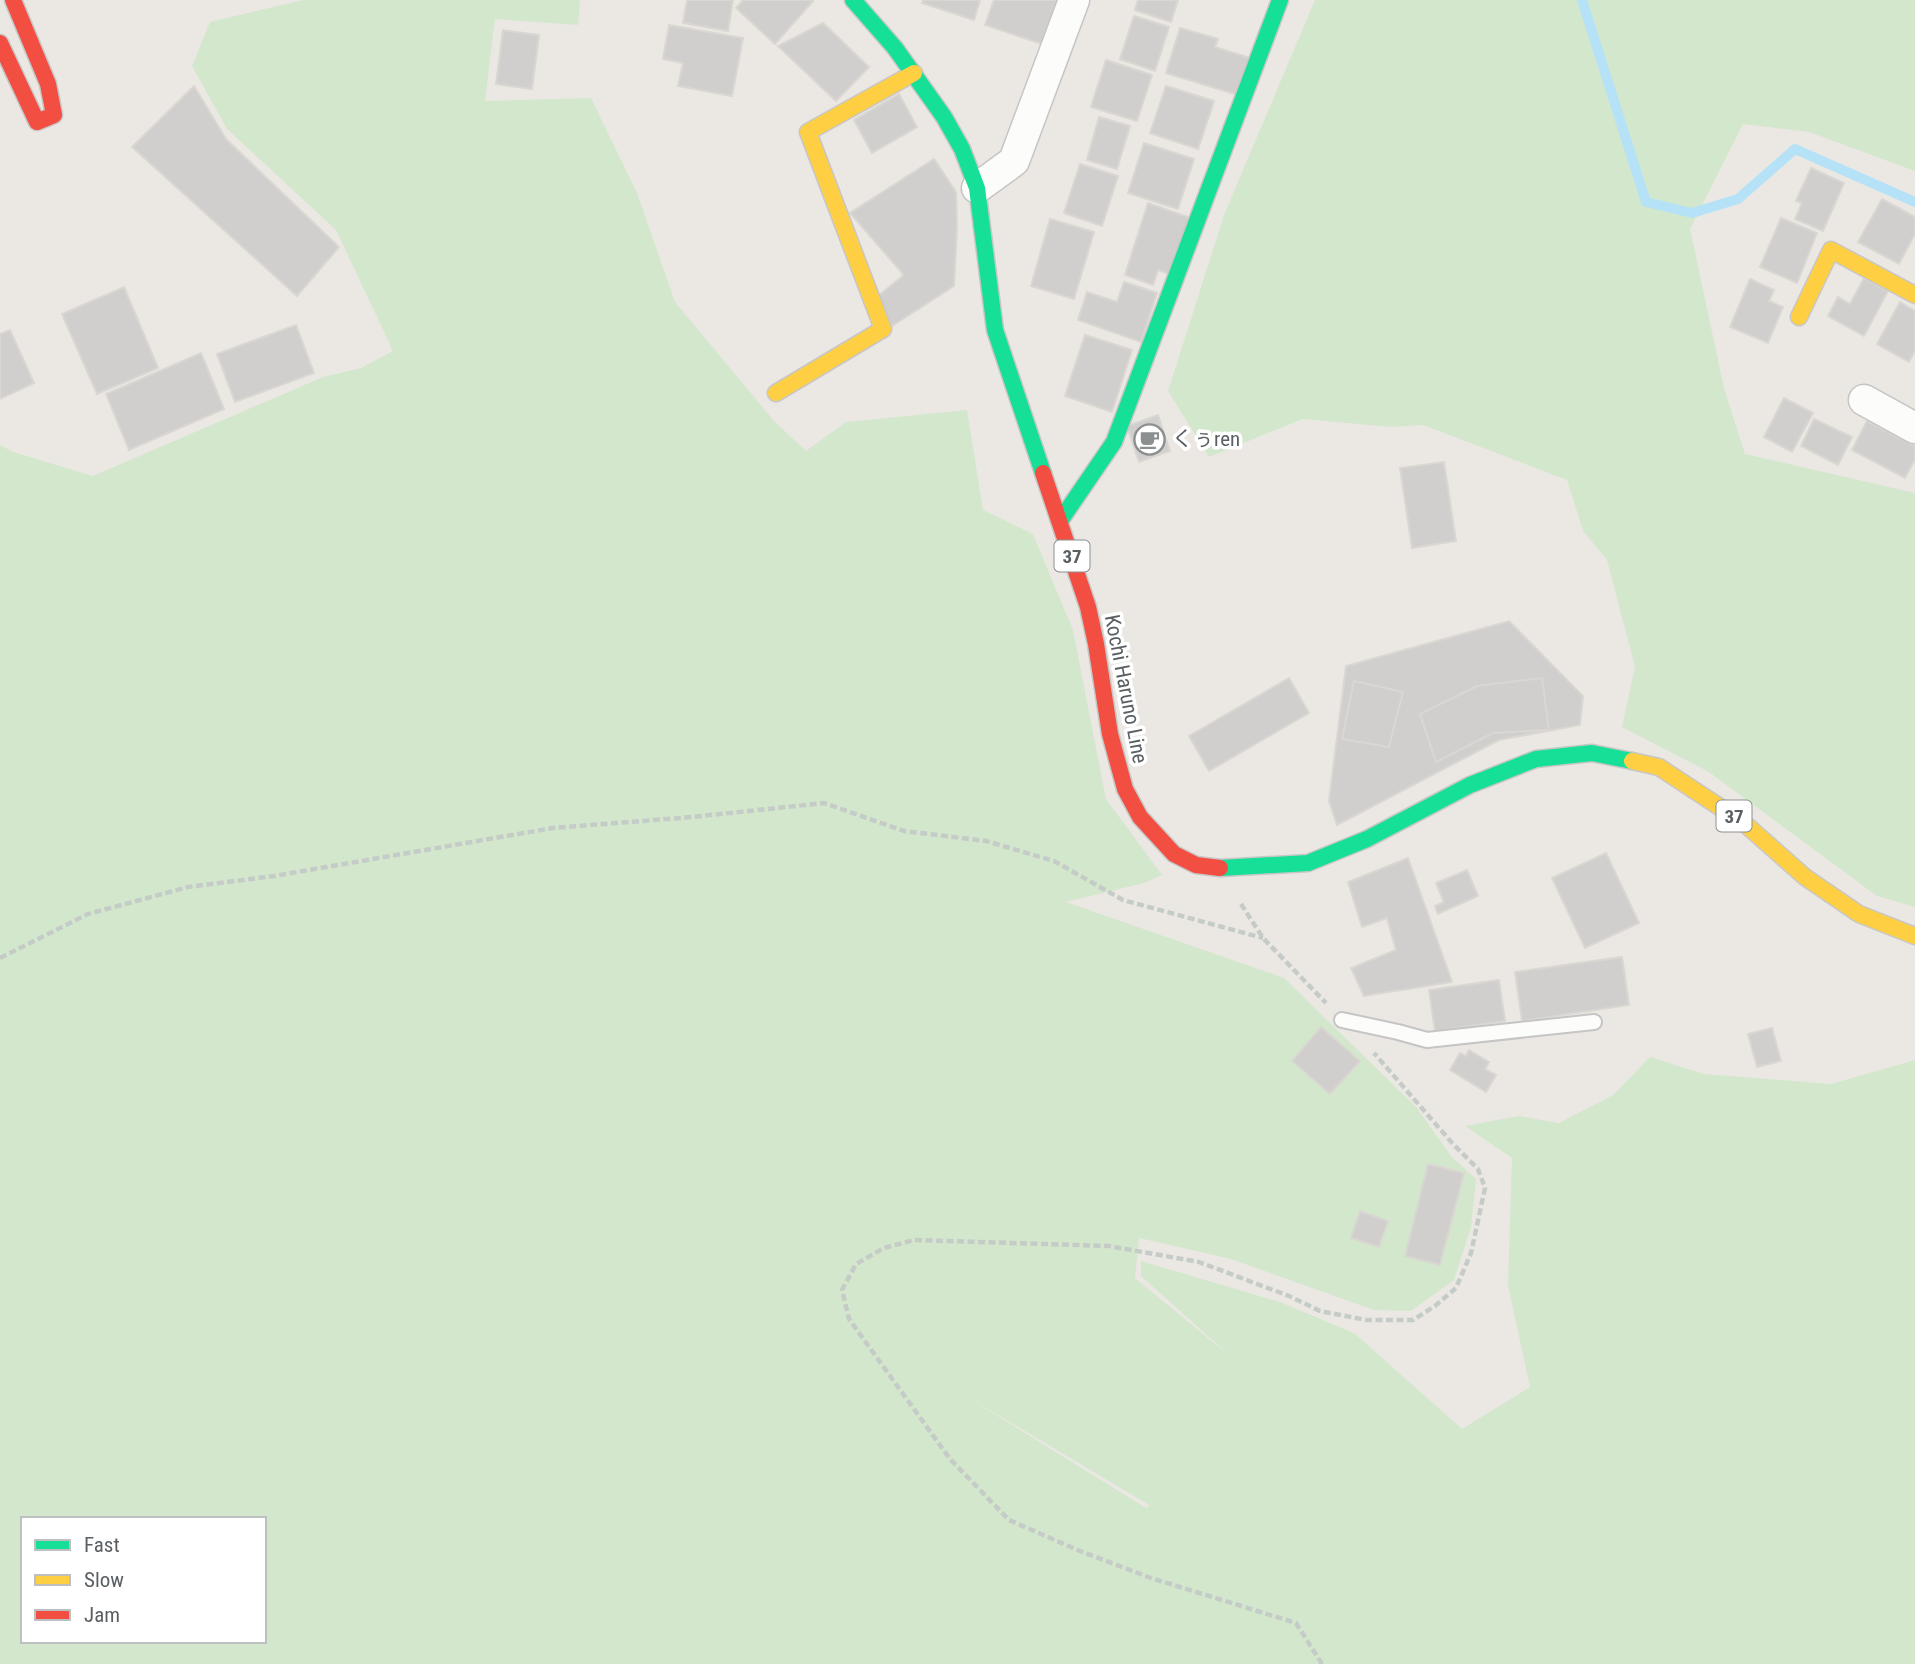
<svg xmlns="http://www.w3.org/2000/svg" width="1915" height="1664" viewBox="0 0 1915 1664" font-family="'Roboto Condensed','Noto Sans JP',sans-serif">
<style>
.green{fill:#d3e7cd;fill-rule:evenodd}
.lines{fill:none;stroke-linecap:round;stroke-linejoin:round}
.stream{stroke:#b6e2f7;stroke-width:10}
.building{fill:#d1cfcd;stroke:#dad7d3;stroke-width:2}
.lane-casing{stroke:#c6c5c5;stroke-width:18}
.street-casing{stroke:#c6c5c5;stroke-width:33}
.fast-casing{stroke:#c7c7c7;stroke-width:19}
.slow-casing{stroke:#c7c7c7;stroke-width:19}
.jam-casing{stroke:#c7c7c7;stroke-width:19}
.path{stroke:#c5cbc7;stroke-width:4.5;stroke-dasharray:7 3.5;stroke-linecap:butt}
.lane{stroke:#fcfcfb;stroke-width:14}
.street{stroke:#fcfcfb;stroke-width:30}
.fast{stroke:#16e098;stroke-width:16}
.slow{stroke:#ffcf43;stroke-width:16}
.jam{stroke:#f24e42;stroke-width:16}
.labels{text-anchor:middle;dominant-baseline:central;stroke-width:7;stroke-linejoin:round;paint-order:stroke}
.shield{fill:#fff;stroke:#8b8f92;stroke-width:2}
.shield-label{font-size:19px;font-weight:bold;fill:#595f63}
.poi-label{font-size:21px;fill:#595f63;stroke:#fff;text-anchor:start}
.street-label{font-size:21px;fill:#595f63;stroke:#fff}
</style>
<rect width="100%" height="100%" fill="#ebe8e4"/>
<g class="green">
<path d="M303 0H580L578 25 495 19 485 101 591 98 637 193 675 302 774 421 806 451 846 422 967 410 983 510 1033 534 1073 630 1106 799 1162 875 1144 883 1066 902 1284 978 1417 1108 1451 1156 1476 1179 1471 1227 1454 1280 1411 1311 1374 1310 1231 1259 1139 1238 1135 1278 1230 1356 1141 1276V1261L1280 1302 1354 1333 1462 1429 1530 1387 1508 1285 1512 1158 1465 1126 1518 1116 1559 1123 1613 1095 1650 1057 1704 1074 1831 1084 1915 1060V1664H0V445L13 452 93 476 323 377 361 368 393 351 336 230 227 129 192 66 210 22ZM961 1393 1149 1505V1506L1146 1508ZM23 1519H264V1641H23Z"/>
<path d="M1315 0H1915V171L1809 132 1743 124 1690 229 1724 388 1745 454 1915 493V907L1877 896 1709 772 1622 727 1635 667 1607 560 1583 531 1567 480 1423 425 1391 427 1303 419 1209 457 1168 391 1224 215Z"/>
</g>
<g class="lines">
<path class="stream" d="M1582 0 1646 202 1692 213 1738 199 1795 149 1915 202"/>
</g>
<g class="building">
<path d="M687 0H733L728 31 683 23Z"/>
<path d="M743 0H812L813 1 775 44 736 8Z"/>
<path d="M923 0H980L974 20 922 3Z"/>
<path d="M994 0H1063L1048 46 985 25Z"/>
<path d="M1138 0H1178L1171 22 1135 10Z"/>
<path d="M1134 16 1169 27 1155 71 1120 59Z"/>
<path d="M823 23 869 67 836 101 778 46Z"/>
<path d="M669 25 743 38 732 96 678 86 683 63 663 59Z"/>
<path d="M1180 28 1218 39 1215 47 1253 59 1241 96 1166 73Z"/>
<path d="M503 30 539 35 532 89 496 84Z"/>
<path d="M1106 60 1152 75 1137 121 1091 107Z"/>
<path d="M194 86 226 139 339 247 297 296 132 147Z"/>
<path d="M1166 86 1214 101 1198 149 1150 133Z"/>
<path d="M899 94 917 127 872 153 854 120Z"/>
<path d="M1099 117 1130 126 1117 169 1087 160Z"/>
<path d="M1144 143 1194 159 1178 209 1128 193Z"/>
<path d="M934 159 956 192 957 227 954 286 892 326 878 296 904 275 850 213Z"/>
<path d="M1080 164 1118 176 1102 226 1064 213Z"/>
<path d="M1811 168 1844 183 1823 231 1795 219 1802 203 1796 201Z"/>
<path d="M1882 199 1915 217V234L1899 264 1858 242Z"/>
<path d="M1148 203 1191 218 1173 275 1158 270 1153 285 1125 275Z"/>
<path d="M1781 218 1817 233 1797 283 1760 267Z"/>
<path d="M1050 219 1094 232 1074 299 1031 286Z"/>
<path d="M1864 278 1888 291 1864 336 1828 316 1838 297 1850 304Z"/>
<path d="M1750 279 1774 290 1769 301 1783 307 1768 343 1730 327Z"/>
<path d="M1124 282 1157 293 1141 342 1078 320 1087 292 1117 302Z"/>
<path d="M124 287 158 368 97 394 62 314Z"/>
<path d="M1900 302 1915 311V351L1909 362 1877 344Z"/>
<path d="M296 325 314 373 235 402 217 354Z"/>
<path d="M10 330 34 383 0 399V334Z"/>
<path d="M1085 335 1132 350 1112 412 1065 396Z"/>
<path d="M201 353 224 409 129 450 106 394Z"/>
<path d="M1784 398 1813 413 1792 452 1764 437Z"/>
<path d="M1158 415 1170 451 1139 462 1127 426Z"/>
<path d="M1814 419 1852 437 1838 465 1801 446Z"/>
<path d="M1867 421 1915 446V459L1905 478 1852 450Z"/>
<path d="M1444 462 1456 541 1412 548 1400 468Z"/>
<path d="M1509 621 1583 696 1580 725 1499 740 1337 825 1329 801 1346 666Z"/>
<path d="M1289 678 1309 713 1209 771 1189 736Z"/>
<path d="M1542 678 1549 730 1493 733 1436 762 1420 714 1477 686Z"/>
<path d="M1354 681 1403 692 1389 747 1342 739Z"/>
<path d="M1606 853 1639 923 1585 948 1552 878Z"/>
<path d="M1408 858 1452 982 1364 996 1351 968 1396 950 1387 918 1362 927 1348 882Z"/>
<path d="M1467 870 1478 896 1438 914 1435 906 1444 902 1436 883Z"/>
<path d="M1622 957 1629 1005 1522 1021 1515 972Z"/>
<path d="M1499 980 1505 1021 1435 1031 1429 990Z"/>
<path d="M1321 1027 1360 1061 1330 1094 1292 1061Z"/>
<path d="M1772 1028 1781 1061 1757 1067 1748 1034Z"/>
<path d="M1469 1050 1489 1062 1485 1069 1496 1075 1486 1092 1450 1070 1460 1053 1466 1056Z"/>
<path d="M1428 1164 1464 1173 1440 1265 1405 1256Z"/>
<path d="M1360 1211 1388 1221 1379 1247 1351 1238Z"/>
</g>
<g class="lines">
<defs>
<path id="lane" d="M1342 1020 1398 1032 1427 1040 1594 1022"/>
<g id="street">
<path d="M977 188 1014 161 1074 0"/>
<path d="M1864 400 1915 428"/>
</g>
<g id="fast">
<path d="M853 0 895 48 944 117 962 149 977 188 995 330 1043 473"/>
<path d="M1060 521 1114 442 1280 0"/>
<path d="M1220 868 1308 863 1367 839 1470 785 1536 759 1592 753 1632 761"/>
</g>
<g id="slow">
<path d="M1799 317 1831 250 1915 295"/>
<path d="M776 393 883 329 808 132 914 73"/>
<path d="M1632 761 1659 767 1744 823 1805 877 1859 914 1915 936"/>
</g>
<g id="jam">
<path d="M0 43 37 122 54 115 48 84 13 0"/>
<path d="M1043 473 1088 607 1096 644 1110 734 1125 789 1140 817 1174 854 1196 865 1220 868"/>
</g>
</defs>
<use href="#lane" class="lane-casing"/>
<use href="#street" class="street-casing"/>
<use href="#fast" class="fast-casing"/>
<use href="#slow" class="slow-casing"/>
<use href="#jam" class="jam-casing"/>
<g class="path">
<path d="M1241 904 1263 938 1326 1003"/>
<path d="M0 958 88 914 188 887 274 876 553 828 692 817 824 803 904 831 986 841 1054 861 1123 900 1263 938"/>
<path d="M1322 1664 1296 1623 1151 1578 1080 1551 1009 1520 950 1459 849 1319 842 1290 856 1264 884 1248 914 1240 1109 1246 1199 1262 1289 1296 1320 1311 1366 1320H1413L1435 1306 1456 1288 1471 1253 1485 1188 1478 1169 1453 1144 1374 1053"/>
</g>
<use href="#lane" class="lane"/>
<use href="#street" class="street"/>
<use href="#fast" class="fast"/>
<use href="#slow" class="slow"/>
<use href="#jam" class="jam"/>
</g>
<defs>
<symbol id="cafe-ring" viewBox="-11 -11 22 22"><circle r="9.5" fill="#fff" stroke="#8c8f90" stroke-width="1.5"/><path d="M-5.5-4.5H6V0H3Q3 3.5 0 3.5H-2.5Q-5.5 3.5-5.5 0ZM3-3.2v2h1.7v-2ZM-6 4.5H4V6H-6Z" fill="#8c8f90"/></symbol>
</defs>
<g fill-rule="evenodd">
<use href="#cafe-ring" x="1132" y="422" width="35" height="35"/>
</g>
<g class="labels">
<g class="shield">
<rect x="1054.5" y="540.5" width="35" height="31" rx="5"/>
<rect x="1716.5" y="800.5" width="35" height="31" rx="5"/>
</g>
<g class="shield-label">
<text x="1072" y="556">37</text>
<text x="1734" y="816">37</text>
</g>
<g class="poi-label">
<text x="1172" y="439">くぅren</text>
</g>
<g class="street-label">
<text transform="translate(1126 689) rotate(79)">Kochi Haruno Line</text>
</g>
</g>
<rect x="21" y="1517" width="245" height="126" fill="#ffffff" stroke="#bdbfc1" stroke-width="2"/>
<rect x="35" y="1540" width="35" height="10" fill="#16e098" stroke="#bdbfc1" stroke-width="2"/>
<text x="84" y="1552" font-size="21" fill="#595f63">Fast</text>
<rect x="35" y="1575" width="35" height="10" fill="#ffcf43" stroke="#bdbfc1" stroke-width="2"/>
<text x="84" y="1587" font-size="21" fill="#595f63">Slow</text>
<rect x="35" y="1610" width="35" height="10" fill="#f24e42" stroke="#bdbfc1" stroke-width="2"/>
<text x="84" y="1622" font-size="21" fill="#595f63">Jam</text>
</svg>
